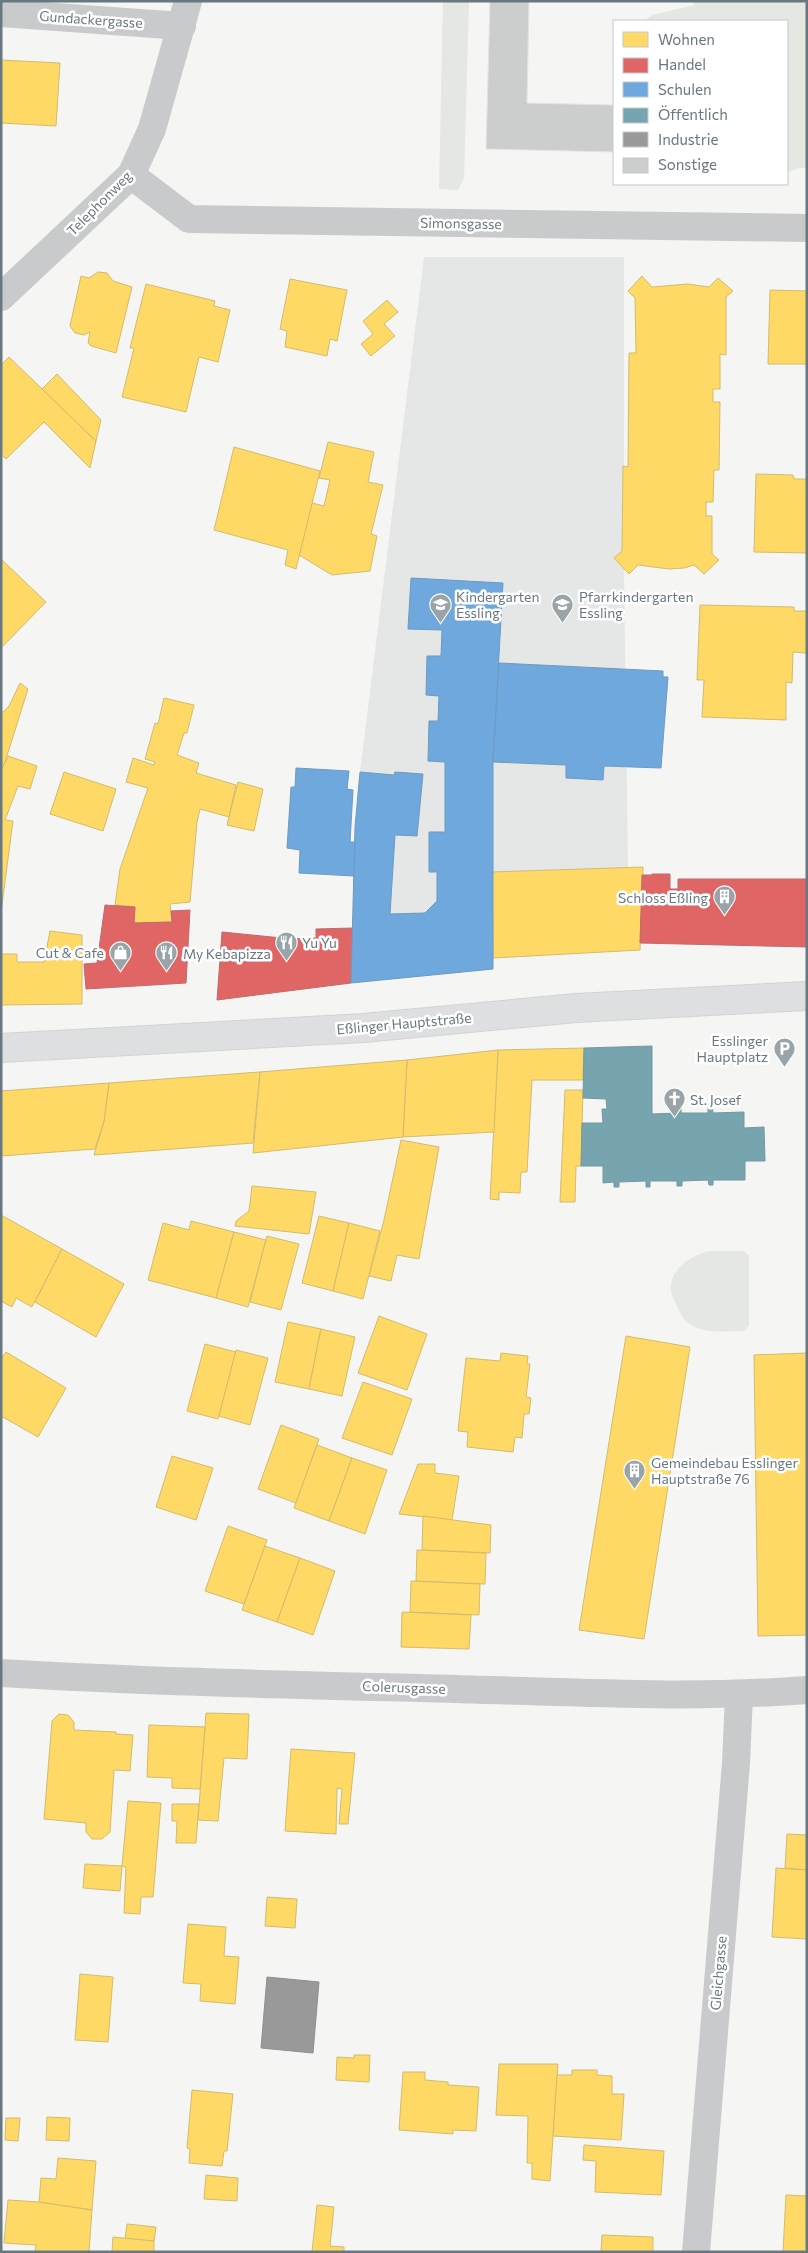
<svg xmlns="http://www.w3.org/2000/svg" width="808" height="2253" viewBox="0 0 808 2253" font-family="Commissioner,sans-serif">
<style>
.built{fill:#e5e6e6}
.green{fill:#e5e7e2}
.homes{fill:#ffd966;stroke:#d1bc6e}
.shops{fill:#e06666;stroke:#bc6b6e}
.schools{fill:#6fa8dc;stroke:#6d9ac1}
.public{fill:#76a5af;stroke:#7298a1}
.industry{fill:#999;stroke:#8a8f92}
.building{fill:#cccece;stroke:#e4e4e4}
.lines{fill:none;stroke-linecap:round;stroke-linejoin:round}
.primary-casing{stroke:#d2d3d3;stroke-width:30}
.minor{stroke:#c9cacb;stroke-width:28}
.tertiary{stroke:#c9cacb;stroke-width:28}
.primary{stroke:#dedfe0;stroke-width:28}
.labels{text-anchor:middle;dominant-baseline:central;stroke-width:5;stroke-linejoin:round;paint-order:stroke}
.street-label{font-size:14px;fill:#677881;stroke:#fff}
.poi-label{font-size:14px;fill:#677881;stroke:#fff;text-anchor:start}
</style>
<rect width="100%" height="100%" fill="#f5f5f4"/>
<path class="built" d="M424 257H624V572L628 867H643L640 950 493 958V969L351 983 360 772Z"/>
<g class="green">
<path d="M443 1H469L464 178 458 190 439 189Z"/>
<path d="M691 1H807V168H798L787 173V21H644L652 15 695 5Z"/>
<path d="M710 1251H744L749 1256V1325L744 1331C728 1331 705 1334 691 1325 684 1320 680 1314 677 1306 674 1300 670 1292 671 1284 674 1266 694 1254 710 1251Z"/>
</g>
<g class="homes">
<path d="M1 60 60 63 56 126 1 123Z"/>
<path d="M98 272 107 273 113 281 132 287 116 353 91 346 88 343 90 332 84 335 75 333 70 326 81 276 89 278Z"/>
<path d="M642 276 652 287 688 284 709 287 718 278 733 291 726 297V355L720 354V389H713V402H720L719 470H714L713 502H706V516H712V554L719 560 704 574 694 565 684 568 669 569 638 565 629 574 614 558 622 551 623 466 628 467 629 353H636L635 298 628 291Z"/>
<path d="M290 279 347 290 337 341 330 339 327 356 285 347 287 331 280 329Z"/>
<path d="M146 284 215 301 214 306 230 310 218 362 199 357 186 412 122 397 134 348H130Z"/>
<path d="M770 290 807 291V364H768Z"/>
<path d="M387 300 398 312 384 324 395 336 371 356 361 344 373 334 363 321Z"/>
<path d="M9 357 96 441 90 468 44 422 6 459 1 454V365Z"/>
<path d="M57 374 101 420 96 441 42 389Z"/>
<path d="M328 442 374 452 368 482 383 485 371 534 377 536 370 571 332 575 299 555 312 503 324 506 330 480 319 478Z"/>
<path d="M234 447 320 471 296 569 285 565 288 550 214 530Z"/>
<path d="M756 474 793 475 794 479H807V553L754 552Z"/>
<path d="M1 559 46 602 1 648Z"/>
<path d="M700 605 794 607V611H807V653L793 652 792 683 786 682V720L702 717 704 680H697Z"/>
<path d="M20 683 28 689 4 765 1 763V714L9 706Z"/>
<path d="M164 698 194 705 187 733H184L177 755 199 763 196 773 236 785 229 817 200 809 197 822 190 902 170 904 172 922 134 923 135 907 115 905 120 869 148 788 126 782 133 758 154 765 155 762 145 759 155 723 158 724Z"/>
<path d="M8 756 37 766 30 789 18 786 5 820 13 821 1 912V771Z"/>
<path d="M64 772 116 789 103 831 50 814Z"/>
<path d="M238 782 263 789 254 831 227 825Z"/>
<path d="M643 867 640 950 493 958 492 872Z"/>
<path d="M50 931 82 935V1004L1 1005V954H17V962H44Z"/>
<path d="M584 1048 583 1080H532L527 1172H521L520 1193 499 1192V1200L490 1199 498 1050Z"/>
<path d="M498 1050 494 1132 403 1137 407 1060Z"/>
<path d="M407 1060 403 1137 253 1153 260 1072Z"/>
<path d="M260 1072 253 1143 94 1155 104 1121 109 1083Z"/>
<path d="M109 1083 104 1121 95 1149 1 1156V1091Z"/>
<path d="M565 1090H583L581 1166H576L575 1202H560Z"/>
<path d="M401 1140 439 1147 419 1259 397 1255 391 1281 369 1276 384 1220Z"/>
<path d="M252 1186 316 1192 309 1234 235 1226 236 1221 249 1211Z"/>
<path d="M1 1215 62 1249 32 1307 16 1298 12 1307 1 1301Z"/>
<path d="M319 1216 349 1223 333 1291 302 1283Z"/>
<path d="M191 1221 234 1232 216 1298 148 1280 163 1223 189 1230Z"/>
<path d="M349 1223 380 1231 363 1299 333 1291Z"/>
<path d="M234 1232 266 1240 248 1307 216 1298Z"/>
<path d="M267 1236 299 1244 281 1310 250 1302Z"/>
<path d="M62 1249 124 1284 96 1337 35 1302Z"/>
<path d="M379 1316 427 1334 407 1390 358 1373Z"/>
<path d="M288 1322 321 1329 309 1389 275 1382Z"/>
<path d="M321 1329 355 1337 342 1396 309 1389Z"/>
<path d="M626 1336 690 1347 644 1639 579 1630Z"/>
<path d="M205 1344 236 1352 218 1419 187 1411Z"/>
<path d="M236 1350 268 1358 250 1425 219 1416Z"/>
<path d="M6 1352 66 1388 38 1437 1 1416V1359Z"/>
<path d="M501 1353 528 1356 527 1364H530L526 1397 531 1398 529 1414H524L522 1438 515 1437 513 1452 467 1447 468 1432 458 1431 466 1358 500 1361Z"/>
<path d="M807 1353V1635L758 1636 754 1355Z"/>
<path d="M363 1382 412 1399 392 1455 342 1438Z"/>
<path d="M281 1425 319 1439 296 1503 258 1489Z"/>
<path d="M317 1445 352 1458 329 1521 294 1508Z"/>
<path d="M172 1456 213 1468 196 1520 156 1507Z"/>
<path d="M352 1458 387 1470 365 1534 329 1521Z"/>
<path d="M418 1464H435V1473L459 1476 452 1520 399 1514Z"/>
<path d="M423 1516 491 1525 490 1553 422 1550Z"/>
<path d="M228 1526 267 1540 244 1604 205 1591Z"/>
<path d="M265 1546 300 1558 277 1622 242 1610Z"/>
<path d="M417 1550 486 1553 485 1584 416 1581Z"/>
<path d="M300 1558 335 1571 313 1635 277 1622Z"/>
<path d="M411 1581 480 1584 479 1615 410 1612Z"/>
<path d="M402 1612 471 1615 469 1649 401 1647Z"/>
<path d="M206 1713 249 1714 247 1759 224 1758 218 1821 198 1820Z"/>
<path d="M59 1714 68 1715 74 1722V1730L116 1732V1734L133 1735 130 1771 114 1770 110 1832 102 1839H92L86 1832V1823L44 1819 52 1721Z"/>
<path d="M149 1725 205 1727 200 1789 172 1788V1778L147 1777Z"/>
<path d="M291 1749 355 1753 348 1824H339L342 1789 337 1788 336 1834 285 1831Z"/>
<path d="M128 1801 161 1803 153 1897H141L140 1914 124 1913 126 1867 122 1866Z"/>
<path d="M172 1804H199L196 1843H176L177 1821H172Z"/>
<path d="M787 1834 807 1835V1870L785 1868Z"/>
<path d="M85 1864 122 1866 120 1891 83 1888Z"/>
<path d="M776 1868 807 1870V1939L772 1937Z"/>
<path d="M267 1897 297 1899 295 1928 265 1926Z"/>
<path d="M188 1924 226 1927 224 1956 239 1957 235 2004 200 2001 201 1984 183 1983Z"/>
<path d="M80 1974 113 1977 108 2042 75 2040Z"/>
<path d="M354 2055H370L369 2082 336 2080 337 2057 354 2058Z"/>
<path d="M499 2064H558L550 2181 532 2179V2163H527L528 2116 496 2115Z"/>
<path d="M572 2070H597V2075L612 2076V2094H624L621 2140 553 2136 557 2075H572Z"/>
<path d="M403 2072H425V2080L448 2082V2085L479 2087 476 2131 453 2130V2134L399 2130Z"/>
<path d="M192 2090 233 2094 227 2151H224L222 2166 189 2163 190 2149 187 2148Z"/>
<path d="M47 2117 70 2118 69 2141 46 2140Z"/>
<path d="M6 2118H20L18 2141 5 2140Z"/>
<path d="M584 2145 664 2151 661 2195 595 2192 596 2161 583 2160Z"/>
<path d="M58 2158 96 2161 92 2210 39 2202 41 2178 56 2179Z"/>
<path d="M206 2175 238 2178 237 2201 204 2199Z"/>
<path d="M786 2195 807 2196V2252H783Z"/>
<path d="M8 2200 39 2202 92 2210 89 2252H35L36 2245 4 2243Z"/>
<path d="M317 2205 334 2207 330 2246 344 2247V2252H312Z"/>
<path d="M127 2224 156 2227 154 2241 125 2239Z"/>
<path d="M602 2235 653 2237V2252H601Z"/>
<path d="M113 2237 154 2241V2252H112Z"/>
</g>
<g class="shops">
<path d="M652 874H670V889H678V879H807V947L640 943 642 875H652Z"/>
<path d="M105 905 135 907 134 923 172 922 171 911 190 910 186 983 86 989 84 964 97 963Z"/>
<path d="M353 928 351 983 217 1000 222 932 292 939 316 938V929Z"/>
</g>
<g class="schools">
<path d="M411 578 503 583 493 762V969L351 983 355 827 360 772 394 775 395 772 423 774 417 836 395 835 390 914 425 913 437 901V872H429V832H445V762L428 761 429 721H438L439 696 426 695 427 656H441L442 630 408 629Z"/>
<path d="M499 663 663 671V677H668L661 768 604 766 603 780 566 778V765L493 762Z"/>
<path d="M296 768 349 771 347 789 353 790 350 842H355L354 876 299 873 300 850 287 848 291 787H295Z"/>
</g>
<path class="public" d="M652 1046V1114L677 1113V1105H681V1113H708V1104H712L713 1113 744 1112V1128L764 1127 765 1161H745V1180H713V1185H709L708 1180 682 1181V1186H677V1181H650V1187H646V1181L619 1182V1187H614V1182L603 1183V1166H581L582 1123H603L602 1109H607L606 1099 583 1098 584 1048Z"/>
<path class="industry" d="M267 1977 319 1982 313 2053 261 2048Z"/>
<path class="building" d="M490 1H529L527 103 614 105V152L486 149Z"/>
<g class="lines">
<defs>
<path id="primary" d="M1 1048 363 1028 576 1008 807 996"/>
</defs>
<use href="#primary" class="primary-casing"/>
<g class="minor">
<path d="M1 13 182 26"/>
<path d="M131 175 189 219 807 228"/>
<path d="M1 1673C152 1682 303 1685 455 1689 572 1692 690 1699 807 1690"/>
<path d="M696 2252 736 1763 739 1695"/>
</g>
<path class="tertiary" d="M1 297 131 175 152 129 188 1"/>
<use href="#primary" class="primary"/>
</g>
<defs>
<symbol id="school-pin" viewBox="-11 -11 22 30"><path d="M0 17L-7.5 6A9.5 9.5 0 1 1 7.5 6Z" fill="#99a4a9" stroke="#fff"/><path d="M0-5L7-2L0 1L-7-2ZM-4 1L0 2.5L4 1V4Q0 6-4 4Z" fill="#fff"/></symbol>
<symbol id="building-pin" viewBox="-11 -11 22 30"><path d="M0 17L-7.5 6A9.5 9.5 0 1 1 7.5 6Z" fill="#99a4a9" stroke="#fff"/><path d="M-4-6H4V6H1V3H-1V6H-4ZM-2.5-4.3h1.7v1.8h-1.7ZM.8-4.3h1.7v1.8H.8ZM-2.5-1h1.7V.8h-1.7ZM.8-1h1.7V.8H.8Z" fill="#fff"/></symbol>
<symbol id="restaurant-pin" viewBox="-11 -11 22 30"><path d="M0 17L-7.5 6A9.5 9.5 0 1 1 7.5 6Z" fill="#99a4a9" stroke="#fff"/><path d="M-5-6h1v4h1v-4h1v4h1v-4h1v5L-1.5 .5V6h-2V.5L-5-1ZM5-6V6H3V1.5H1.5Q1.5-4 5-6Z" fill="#fff"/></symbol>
<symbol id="shop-pin" viewBox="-11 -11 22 30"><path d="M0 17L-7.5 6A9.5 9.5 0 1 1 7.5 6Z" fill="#99a4a9" stroke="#fff"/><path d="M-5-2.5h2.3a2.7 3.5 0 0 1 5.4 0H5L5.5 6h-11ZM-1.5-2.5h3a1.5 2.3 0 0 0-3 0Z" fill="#fff"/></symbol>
<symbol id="parking-pin" viewBox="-11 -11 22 30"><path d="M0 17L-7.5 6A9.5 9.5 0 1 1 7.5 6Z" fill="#99a4a9" stroke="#fff"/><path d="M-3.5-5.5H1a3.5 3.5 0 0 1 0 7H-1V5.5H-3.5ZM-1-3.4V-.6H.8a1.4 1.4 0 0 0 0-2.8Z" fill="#fff"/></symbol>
<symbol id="church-pin" viewBox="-11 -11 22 30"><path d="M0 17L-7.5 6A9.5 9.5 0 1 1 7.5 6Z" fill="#99a4a9" stroke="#fff"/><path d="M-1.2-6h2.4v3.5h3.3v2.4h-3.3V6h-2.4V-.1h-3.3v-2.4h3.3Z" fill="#fff"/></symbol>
</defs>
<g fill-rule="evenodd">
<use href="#school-pin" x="428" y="592" width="25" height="34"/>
<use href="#school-pin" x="550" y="592" width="25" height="34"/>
<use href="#building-pin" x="712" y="884" width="25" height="34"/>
<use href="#restaurant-pin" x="274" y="930" width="25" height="34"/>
<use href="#shop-pin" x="108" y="940" width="25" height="34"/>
<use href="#restaurant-pin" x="154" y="940" width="25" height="34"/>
<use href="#parking-pin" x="772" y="1036" width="25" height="34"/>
<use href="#church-pin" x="662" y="1086" width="25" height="34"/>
<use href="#building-pin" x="622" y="1458" width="25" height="34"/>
</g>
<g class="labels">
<g class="street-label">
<text transform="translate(91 19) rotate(4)">Gundackergasse</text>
<text transform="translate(99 203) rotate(-45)">Telephonweg</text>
<text transform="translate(461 223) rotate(1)">Simonsgasse</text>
<text transform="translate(404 1023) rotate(-5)">Eßlinger Hauptstraße</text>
<text transform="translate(404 1687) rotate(2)">Colerusgasse</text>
<text transform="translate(718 1973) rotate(-85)">Gleichgasse</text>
</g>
<g class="poi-label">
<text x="456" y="596">Kindergarten<tspan x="456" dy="16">Essling</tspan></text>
<text x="579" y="596">Pfarrkindergarten<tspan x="579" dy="16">Essling</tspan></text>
<text x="708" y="897" text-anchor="end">Schloss Eßling</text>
<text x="302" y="942">Yu Yu</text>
<text x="104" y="952" text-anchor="end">Cut &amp; Cafe</text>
<text x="183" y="953">My Kebapizza</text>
<text x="768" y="1040" text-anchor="end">Esslinger<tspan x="768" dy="16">Hauptplatz</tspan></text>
<text x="690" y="1099">St. Josef</text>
<text x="651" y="1462">Gemeindebau Esslinger<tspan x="651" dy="16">Hauptstraße 76</tspan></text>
</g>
</g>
<rect width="808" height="2253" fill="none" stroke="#677881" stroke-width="5"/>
<rect x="613" y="20" width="175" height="165" fill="#ffffff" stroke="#c2c9cd"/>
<rect x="623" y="32" width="25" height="15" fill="#ffd966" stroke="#c2c9cd"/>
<text x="658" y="45" font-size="15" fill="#677881">Wohnen</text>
<rect x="623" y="58" width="25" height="15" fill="#e06666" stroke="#c2c9cd"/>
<text x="658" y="70" font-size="15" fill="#677881">Handel</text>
<rect x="623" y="82" width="25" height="15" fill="#6fa8dc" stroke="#c2c9cd"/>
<text x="658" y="95" font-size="15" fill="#677881">Schulen</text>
<rect x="623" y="108" width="25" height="15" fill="#76a5af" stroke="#c2c9cd"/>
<text x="658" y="120" font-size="15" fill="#677881">Öffentlich</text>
<rect x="623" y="132" width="25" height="15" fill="#999999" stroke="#c2c9cd"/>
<text x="658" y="145" font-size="15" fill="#677881">Industrie</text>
<rect x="623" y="158" width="25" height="15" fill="#cccece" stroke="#c2c9cd"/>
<text x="658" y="170" font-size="15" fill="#677881">Sonstige</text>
</svg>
